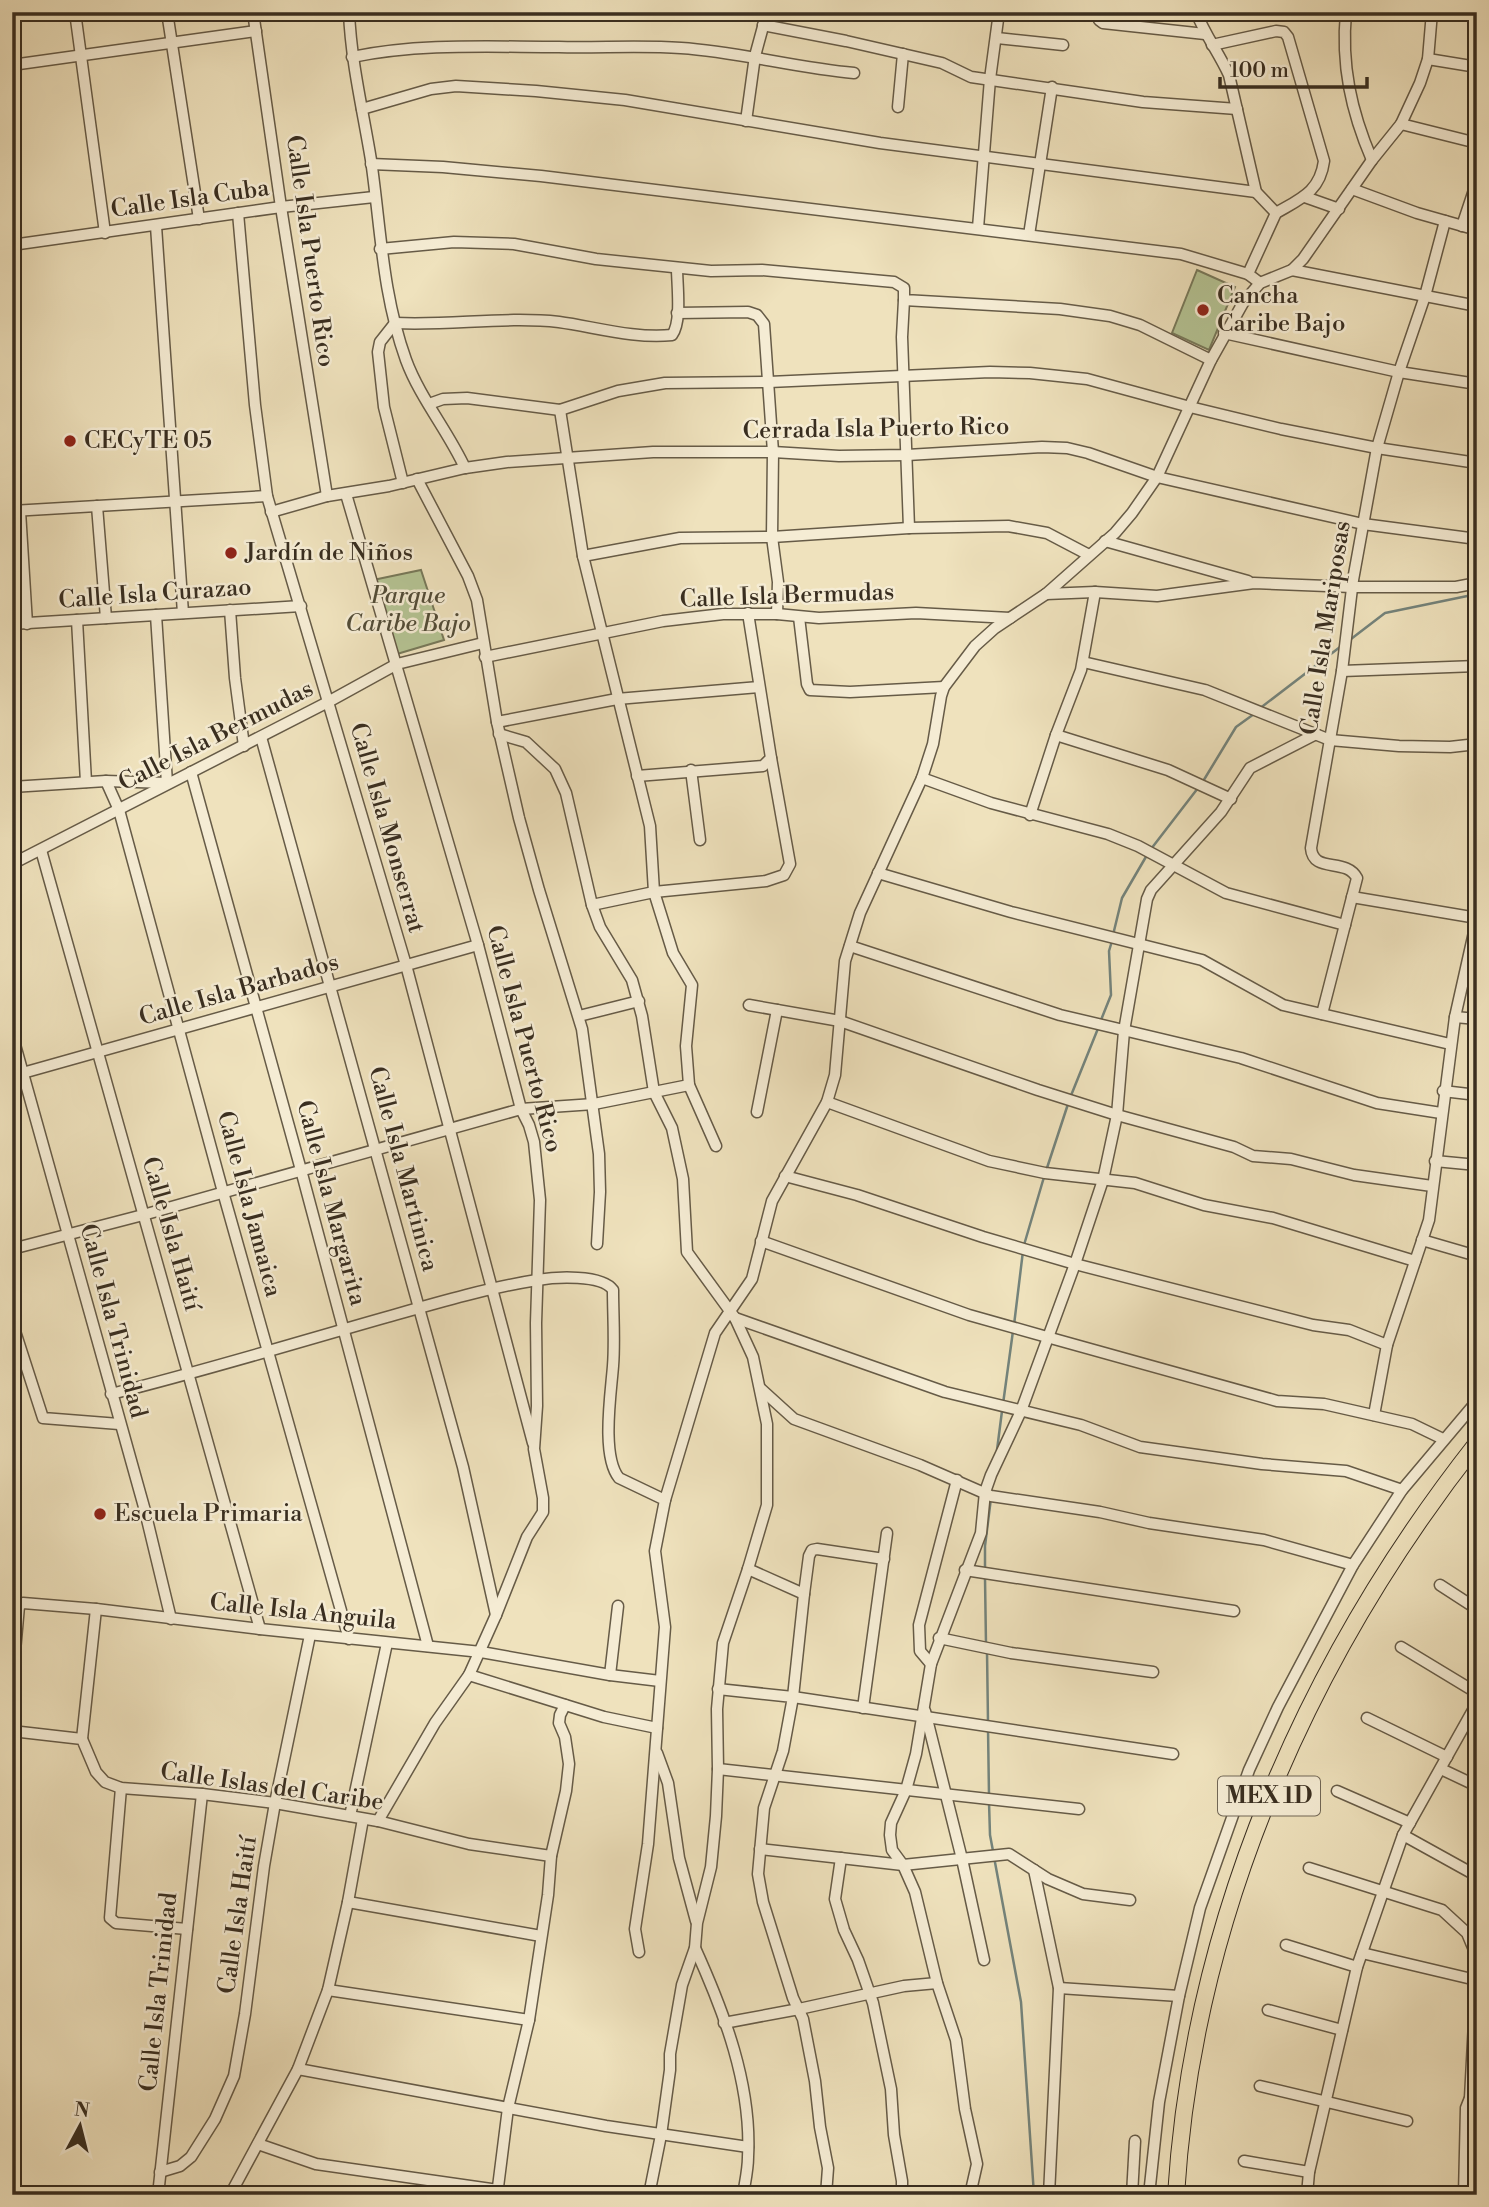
<svg xmlns="http://www.w3.org/2000/svg" width="1489" height="2207" viewBox="0 0 1489 2207" font-family="'Libre Bodoni',serif">
<style>
.green{fill:#b5c494;stroke:#77795a;stroke-width:2}
.lines{fill:none;stroke-linecap:round;stroke-linejoin:round}
.stream{stroke:#74837b;stroke-width:2.5}
.minor-casing{stroke:#665b47;stroke-width:13}
.highway-casing{stroke:#392e20;stroke-width:18}
.minor{stroke:#f5ecd4;stroke-width:10}
.highway{stroke:#efe2bd;stroke-width:16}
.poi-dot{fill:#8f2418;stroke:#f5ecd4;stroke-width:2.5}
.labels{text-anchor:middle;dominant-baseline:central;stroke-width:5;stroke-linejoin:round;paint-order:stroke}
.shield{fill:#f5ecd4;stroke:#716756;stroke-width:2}
.shield-label{font-size:23px;font-weight:bold;fill:#392e20}
.street-label{font-size:24px;fill:#392e20;stroke:#f5ecd4}
.poi-label{font-size:24px;fill:#392e20;stroke:#f5ecd4;text-anchor:start}
.park-label{font-size:24px;font-style:italic;fill:#524c37;stroke:#f5ecd4}
</style>
<rect width="100%" height="100%" fill="#efe2bd"/>
<filter id="stains"><feTurbulence type="fractalNoise" baseFrequency=".00286" numOctaves="4"/><feColorMatrix values="0 0 0 0 .2 0 0 0 0 .09 0 0 0 0 .02 0 0 0 .5 -.17"/></filter>
<radialGradient id="worn" r=".72"><stop offset=".6" stop-color="#630" stop-opacity="0"/><stop offset="1" stop-color="#630" stop-opacity=".3"/></radialGradient>
<g class="green">
<path d="M1197 270 1235 287 1209 350 1172 333Z"/>
<path d="M421 570 444 640 397 654 373 580Z"/>
</g>
<g class="lines">
<g class="stream">
<path d="M1351 639 1385 613 1477 594"/>
<path d="M1259 709 1340 647"/>
<path d="M1202 783 1236 727 1254 714"/>
<path d="M1151 849 1198 788"/>
<path d="M1113 935 1122 898 1147 855"/>
<path d="M1101 1020 1111 995 1109 951 1112 941"/>
<path d="M1070 1098 1099 1026"/>
<path d="M1046 1171 1068 1104"/>
<path d="M1024 1245 1044 1177"/>
<path d="M1014 1325 1023 1251"/>
<path d="M1003 1404 1013 1331"/>
<path d="M997 1450 1002 1411"/>
<path d="M985 1571V1546L991 1498"/>
<path d="M985 1578 986 1645"/>
<path d="M987 1651 988 1722"/>
<path d="M988 1728 989 1795"/>
<path d="M989 1802 990 1835 993 1851"/>
<path d="M994 1857 1021 2002 1034 2195"/>
</g>
<defs>
<g id="minor">
<path d="M75 12 105 233"/>
<path d="M167 12 199 219"/>
<path d="M253 12 281 207 327 496"/>
<path d="M349 12C351 62 363 111 371 160 381 229 382 293 406 360 420 398 448 431 465 468"/>
<path d="M1098 12 1099 20 1103 23 1205 34"/>
<path d="M1196 12C1205 35 1219 53 1229 75L1256 192 1276 213 1248 274"/>
<path d="M1346 12C1341 65 1351 111 1372 160"/>
<path d="M763 25 846 41 942 63 971 77 1143 102 1237 109"/>
<path d="M997 38 1063 45"/>
<path d="M1212 45 1276 31 1284 32 1288 37 1324 161C1320 192 1300 199 1276 213"/>
<path d="M352 57C421 43 489 47 559 47 599 48 641 45 681 48 740 52 796 68 854 73"/>
<path d="M1428 59 1477 67"/>
<path d="M12 65 256 31"/>
<path d="M898 107 903 54"/>
<path d="M362 109 431 89 456 86 536 91 625 100 880 143 1256 192"/>
<path d="M746 121 755 56 767 12"/>
<path d="M1401 124 1477 143"/>
<path d="M371 164 443 167 541 176 1181 254 1248 274 1260 283"/>
<path d="M1352 189 1417 213 1477 230"/>
<path d="M1305 197 1339 209"/>
<path d="M238 213 255 405 267 496 406 965 533 1443"/>
<path d="M12 223 16 245"/>
<path d="M156 226 183 613"/>
<path d="M1462 226 1477 181"/>
<path d="M978 228 990 79 999 12"/>
<path d="M1029 235 1052 87"/>
<path d="M12 245 281 207 374 197"/>
<path d="M380 249 454 242 514 244 596 259 711 271 762 270 894 282 904 288V300L1060 309 1110 316 1140 325 1211 360"/>
<path d="M1292 270 1477 306"/>
<path d="M904 300 902 337 909 528"/>
<path d="M677 313 748 312 757 315 764 324 773 452 772 537 778 582 777 614"/>
<path d="M395 323C449 326 505 316 559 322 595 327 635 339 672 335 682 322 677 285 677 268"/>
<path d="M395 323 380 342 378 352 384 407 403 483"/>
<path d="M1224 333 1399 372 1477 384"/>
<path d="M429 404 443 399 467 398 560 410 618 391 665 383 769 382 990 372 1030 373 1087 379 1190 407 1281 429 1377 448 1477 463"/>
<path d="M560 410 583 556 650 826 654 892 673 953 692 985 686 1046 689 1085 716 1146"/>
<path d="M417 479 468 576 477 600 497 722 519 818 539 890 582 1029 599 1154 600 1192 597 1244"/>
<path d="M346 494 478 945 521 1109 529 1125 534 1142 540 1200 536 1323 537 1406 534 1449 543 1498V1512L527 1537 496 1615 469 1675 435 1723 378 1821"/>
<path d="M97 506 106 618"/>
<path d="M12 511 267 496"/>
<path d="M20 511 27 624"/>
<path d="M271 512 327 496 389 486 465 468 507 462 653 452H773L839 456 907 455 1042 447 1067 448 1088 453 1157 477 1363 524 1477 539"/>
<path d="M1105 541 1248 581"/>
<path d="M583 556 680 538 772 537 909 528 1008 526 1047 533 1089 555"/>
<path d="M1046 594 1095 592 1157 596 1254 583 1352 587H1456L1477 583"/>
<path d="M230 610 235 678 244 746"/>
<path d="M799 617 807 684 810 690 850 692 944 687"/>
<path d="M77 620 86 782"/>
<path d="M12 624 301 606"/>
<path d="M485 657 663 621 723 614H777L819 618 916 613 1010 618"/>
<path d="M1083 662 1205 690 1330 740 1399 746 1450 747 1477 744"/>
<path d="M1342 671 1477 666"/>
<path d="M497 722 617 699 759 687"/>
<path d="M499 734 526 742 555 769 566 793 592 905 600 927 632 980 642 1016 654 1092 672 1128 683 1179 687 1252 735 1318 753 1357 767 1424V1505L748 1569 723 1643 717 1709 718 1769 716 1816 711 1867 697 1923 695 1948 682 1985 670 2054V2070L661 2135 649 2195"/>
<path d="M1056 735 1168 770 1231 799"/>
<path d="M261 737 463 1467 496 1615"/>
<path d="M691 770 700 840"/>
<path d="M191 772 301 1170 428 1646"/>
<path d="M637 776 763 766 771 758 748 613"/>
<path d="M922 778 991 803 1108 834 1138 846 1226 893 1345 925"/>
<path d="M106 781 119 810 223 1192 349 1639"/>
<path d="M12 787 106 781 167 783 156 615"/>
<path d="M1030 815 1056 735 1081 670 1095 592"/>
<path d="M41 850 260 1629"/>
<path d="M12 864 328 702 397 664 483 643"/>
<path d="M878 873 1011 912 1202 960 1283 1005 1450 1044"/>
<path d="M1352 897 1477 918"/>
<path d="M592 905 654 892 766 881 784 875 790 864 771 758"/>
<path d="M850 946 1060 1015 1241 1058 1377 1103 1441 1113"/>
<path d="M749 1005 840 1021 1038 1090 1117 1115 1234 1147 1253 1156 1291 1159 1354 1175 1432 1186"/>
<path d="M1322 1014 1357 878C1346 857 1313 874 1311 848L1342 671 1353 580 1377 448 1399 372 1425 296 1445 221"/>
<path d="M579 1016 639 1001"/>
<path d="M1455 1017 1477 1019"/>
<path d="M12 1034 144 1507 171 1619"/>
<path d="M12 1076 478 945"/>
<path d="M1443 1091 1477 1095"/>
<path d="M827 1102 989 1161 1045 1173 1135 1183 1204 1205 1273 1218 1415 1261"/>
<path d="M757 1112 777 1010"/>
<path d="M1435 1161 1477 1165"/>
<path d="M785 1176 857 1195 983 1237 1075 1264 1313 1325 1349 1330 1387 1345"/>
<path d="M1422 1240 1477 1256"/>
<path d="M761 1241 969 1315 1047 1337 1277 1401 1324 1404 1412 1424 1443 1439"/>
<path d="M12 1249 143 1215 521 1109 594 1104 689 1085"/>
<path d="M735 1318 945 1392 1081 1425 1140 1447 1262 1464 1346 1471 1402 1490"/>
<path d="M12 1322 43 1418 119 1424"/>
<path d="M761 1389 794 1419 920 1465 991 1496 1100 1512 1149 1523 1264 1540 1353 1565"/>
<path d="M111 1394C204 1371 295 1343 387 1317 436 1303 487 1288 537 1280 555 1277 602 1274 613 1290 613 1315 615 1341 613 1366 611 1393 601 1456 619 1478L665 1500 655 1551 665 1627 648 1844 635 1929 639 1952"/>
<path d="M1374 1415 1387 1345 1429 1220 1455 1017 1477 919"/>
<path d="M665 1500 715 1333 752 1279 772 1201 827 1102 835 1075 845 961 860 913 922 778 933 744 941 696 944 687 975 646 995 628 1046 594 1115 533 1132 513 1157 477 1211 360 1243 303 1260 283 1292 270 1303 259 1372 160 1401 124 1420 83 1428 59 1432 12"/>
<path d="M884 1559 817 1549 812 1550 809 1556 804 1594 793 1697 1173 1754"/>
<path d="M748 1569 804 1594"/>
<path d="M965 1570 1234 1611"/>
<path d="M1440 1585 1477 1609"/>
<path d="M939 1638 1011 1653 1153 1672"/>
<path d="M1401 1647 1477 1693"/>
<path d="M931 1664 920 1651 919 1625 957 1480"/>
<path d="M469 1675 604 1717 657 1728"/>
<path d="M610 1675 618 1606"/>
<path d="M12 1685 19 1606 23 1603 96 1609 260 1629 481 1652 610 1675 660 1681"/>
<path d="M718 1689 793 1697 783 1751 764 1808 758 1874 763 1902 793 1998 803 2019 815 2081 820 2127 828 2168 826 2195"/>
<path d="M863 1708 887 1533"/>
<path d="M925 1711 962 1859 984 1960"/>
<path d="M1367 1718 1447 1757"/>
<path d="M12 1731 82 1739 96 1772 105 1782 121 1788 202 1794 275 1803 378 1821 469 1844 551 1856"/>
<path d="M82 1739 96 1609"/>
<path d="M657 1753 668 1783 679 1858 696 1921"/>
<path d="M718 1769 1079 1809"/>
<path d="M1441 1769 1477 1786"/>
<path d="M121 1788 110 1918 116 1923 187 1929"/>
<path d="M1337 1791 1410 1823"/>
<path d="M350 1816 387 1643"/>
<path d="M1403 1835 1477 1876"/>
<path d="M760 1849 903 1865 1009 1854 1048 1879 1083 1894 1130 1900"/>
<path d="M841 1858 835 1899 844 1930 858 1960 873 2003 891 2089 894 2135 902 2181V2195"/>
<path d="M1309 1868 1442 1910 1467 1933 1477 1957"/>
<path d="M1034 1870 1059 1988 1049 2195"/>
<path d="M348 1902 541 1936"/>
<path d="M1286 1945 1357 1967"/>
<path d="M695 1948C724 2012 752 2085 748 2157 748 2170 745 2182 743 2195"/>
<path d="M1362 1953 1476 1980"/>
<path d="M1059 1988 1179 1996"/>
<path d="M328 1990 529 2020"/>
<path d="M1268 2010 1342 2030"/>
<path d="M724 2023 799 2009 904 1986 937 1983"/>
<path d="M298 2069 606 2126 748 2147"/>
<path d="M1260 2086 1407 2121"/>
<path d="M1470 2098 1474 2108V2195"/>
<path d="M258 2144 316 2164 498 2190"/>
<path d="M1244 2161 1309 2172"/>
<path d="M160 2172 180 2166 191 2157 215 2119 234 2076 245 2014 264 1866 275 1803 310 1635"/>
<path d="M158 2195 202 1794"/>
<path d="M230 2195 298 2069 328 1990 348 1902 363 1819"/>
<path d="M497 2195 508 2108 529 2020 548 1895 551 1856 566 1791 569 1764 565 1737 559 1723 560 1715 565 1705"/>
<path d="M970 2195 977 2164 965 2109 956 2040 937 1983 915 1892 903 1865 892 1850 890 1835 891 1823 906 1790 916 1754 931 1664 981 1533 985 1492 991 1475 1021 1411 1075 1264 1103 1180 1117 1115 1124 1031 1147 899 1151 890 1221 812 1250 768 1316 734"/>
<path d="M1132 2195 1135 2141"/>
<path d="M1149 2195 1159 2102 1179 1996 1200 1908 1249 1770 1278 1707 1353 1565 1402 1490 1477 1401"/>
<path d="M1307 2195 1309 2172 1357 1967 1383 1892 1403 1835 1477 1703"/>
<path d="M1464 2195 1466 2108 1470 2098 1477 1966"/>
</g>
<path id="highway" d="M1176 2195C1193 1919 1307 1659 1477 1443"/>
</defs>
<use href="#minor" class="minor-casing"/>
<use href="#highway" class="highway-casing"/>
<use href="#minor" class="minor"/>
<use href="#highway" class="highway"/>
</g>
<g class="poi-dot">
<circle cx="1203" cy="310" r="7"/>
<circle cx="70" cy="441" r="7"/>
<circle cx="231" cy="553" r="7"/>
<circle cx="100" cy="1514" r="7"/>
</g>
<g class="labels">
<rect class="shield" x="1218" y="1776.5" width="102" height="39" rx="5"/>
<g class="shield-label">
<text x="1269" y="1796">MEX 1D</text>
</g>
<g class="street-label">
<text transform="translate(190 199) rotate(-8)">Calle Isla Cuba</text>
<text transform="translate(310 251) rotate(82)">Calle Isla Puerto Rico</text>
<text transform="translate(876 429) rotate(-1)">Cerrada Isla Puerto Rico</text>
<text transform="translate(155 594) rotate(-4)">Calle Isla Curazao</text>
<text transform="translate(787 596) rotate(-2)">Calle Isla Bermudas</text>
<text transform="translate(1326 628) rotate(-81)">Calle Isla Mariposas</text>
<text transform="translate(216 736) rotate(-27)">Calle Isla Bermudas</text>
<text transform="translate(387 828) rotate(74)">Calle Isla Monserrat</text>
<text transform="translate(239 990) rotate(-16)">Calle Isla Barbados</text>
<text transform="translate(524 1039) rotate(75)">Calle Isla Puerto Rico</text>
<text transform="translate(403 1169) rotate(75)">Calle Isla Martinica</text>
<text transform="translate(331 1203) rotate(75)">Calle Isla Margarita</text>
<text transform="translate(249 1204) rotate(75)">Calle Isla Jamaica</text>
<text transform="translate(171 1234) rotate(74)">Calle Isla Haití</text>
<text transform="translate(113 1321) rotate(75)">Calle Isla Trinidad</text>
<text transform="translate(303 1612) rotate(6)">Calle Isla Anguila</text>
<text transform="translate(272 1787) rotate(8)">Calle Islas del Caribe</text>
<text transform="translate(238 1915) rotate(-82)">Calle Isla Haití</text>
<text transform="translate(159 1992) rotate(-84)">Calle Isla Trinidad</text>
</g>
<g class="poi-label">
<text x="1217" y="296">Cancha<tspan x="1217" dy="28">Caribe Bajo</tspan></text>
<text x="84" y="441">CECyTE 05</text>
<text x="245" y="553">Jardín de Niños</text>
<text x="114" y="1514">Escuela Primaria</text>
</g>
<g class="park-label">
<text x="408" y="596">Parque<tspan x="408" dy="28">Caribe Bajo</tspan></text>
</g>
</g>
<rect width="1489" height="2207" fill="none" stroke="#efe2bd" stroke-width="42"/>
<rect x="14" y="14" width="1461" height="2179" fill="none" stroke="#392e20" stroke-width="3.5"/>
<rect x="21" y="21" width="1447" height="2165" fill="none" stroke="#392e20" stroke-width="2"/>
<g transform="translate(80 2126) rotate(7)" stroke="#f5ecd4" stroke-width="5" paint-order="stroke">
<path d="M0-5L12 26L0 18L-12 26Z" fill="#392e20"/>
<text y="-10" font-size="19" font-weight="bold" text-anchor="middle" fill="#392e20">N</text>
</g>
<path d="M1220 77v10h147v-10" fill="none" stroke="#392e20" stroke-width="3.5"/>
<text x="1230" y="77" font-size="21" fill="#392e20" stroke="#f5ecd4" stroke-width="5" paint-order="stroke">100 m</text>
<rect width="100%" height="100%" filter="url(#stains)"/>
<rect width="100%" height="100%" fill="url(#worn)"/>
</svg>
